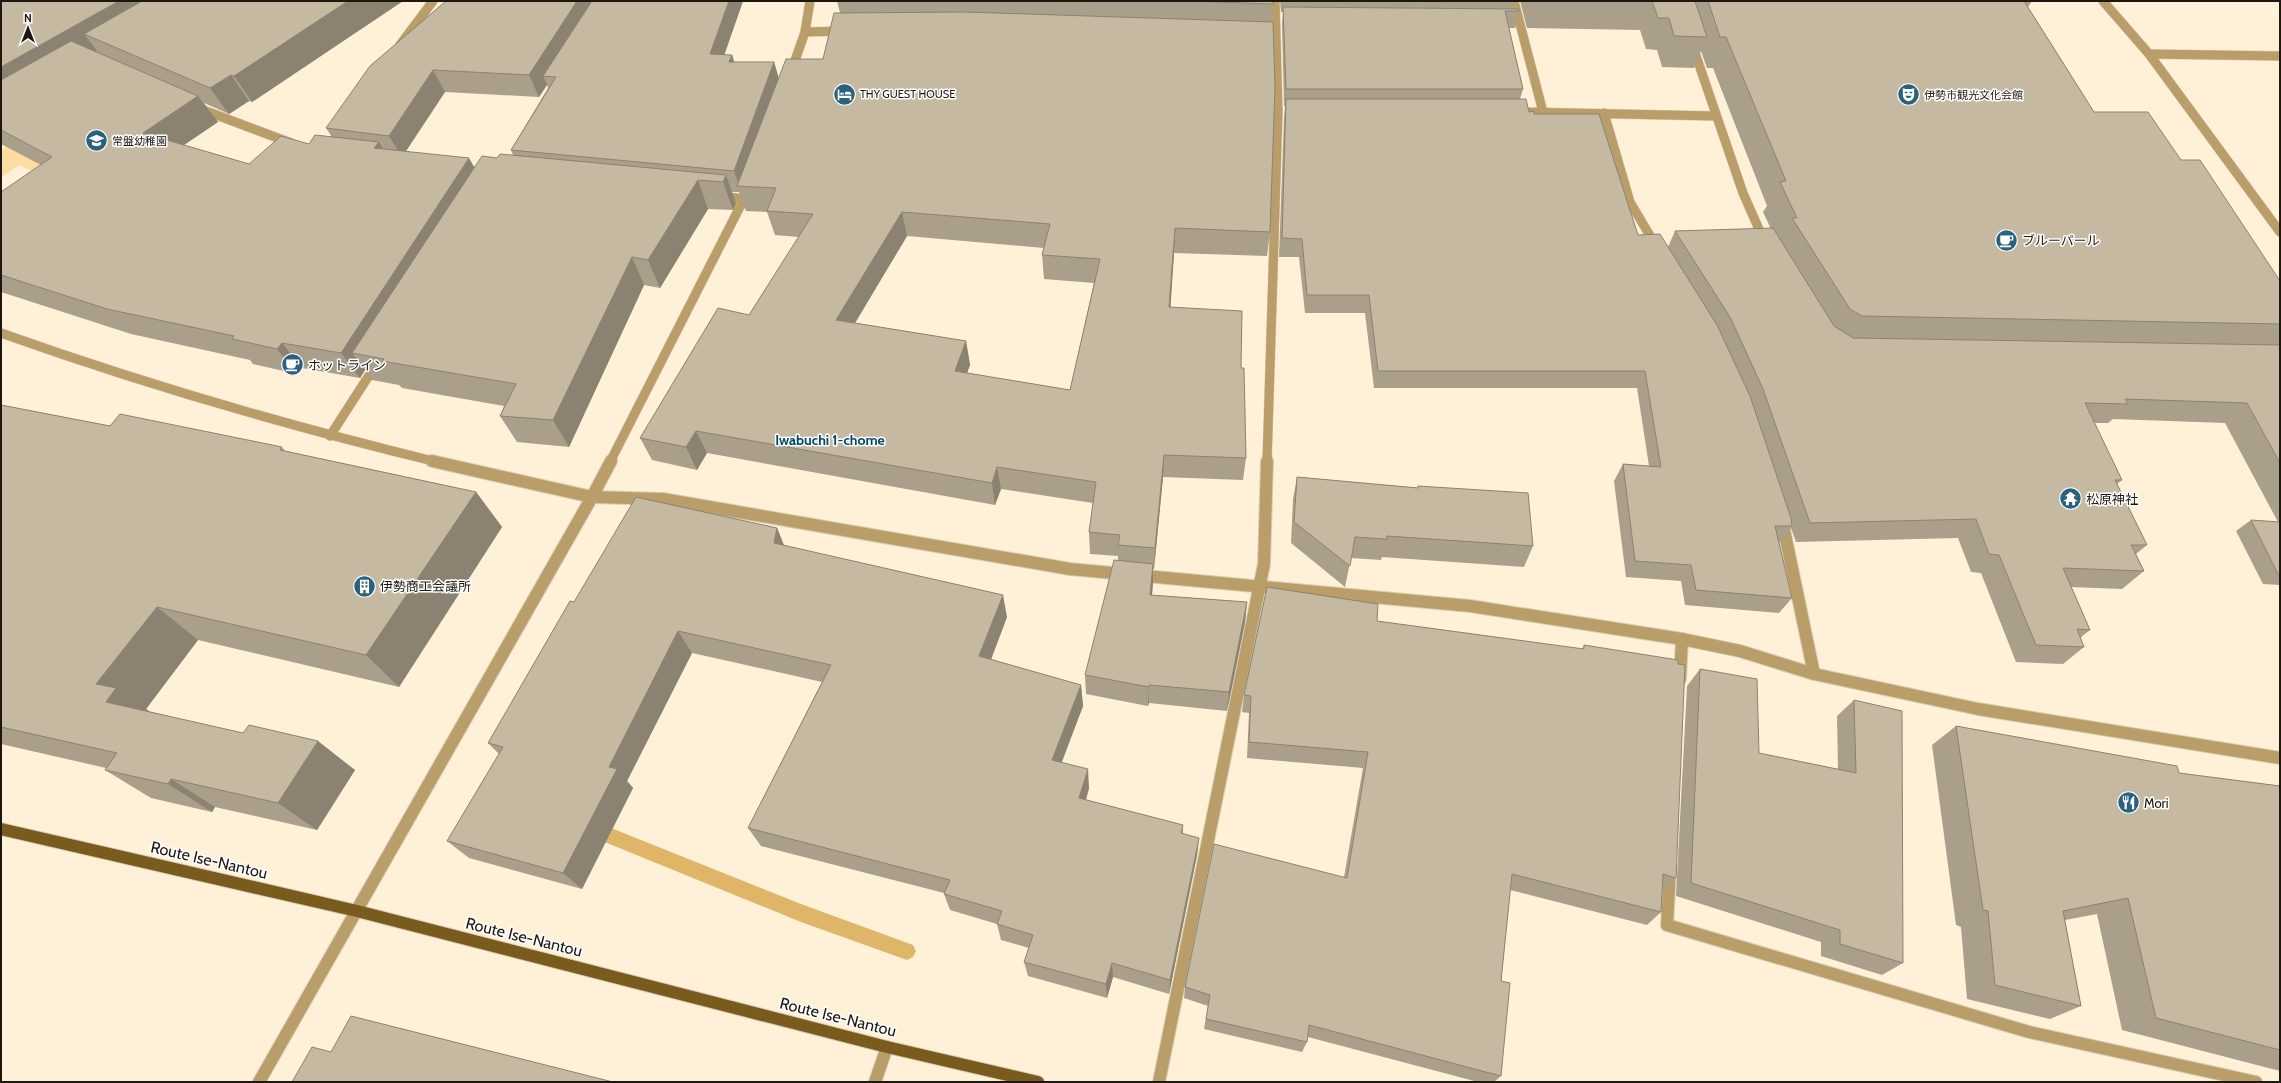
<svg xmlns="http://www.w3.org/2000/svg" width="2281" height="1083" viewBox="0 0 2281 1083" font-family="Cabin,'Noto Sans JP',sans-serif">
<style>
.green{fill:#fddca1}
.lines{fill:none;stroke-linecap:round;stroke-linejoin:round}
.stream{fill:#dfb667;fill-rule:evenodd}
.service-far1-casing{stroke:#dbceb8;stroke-width:10}
.service-casing{stroke:#dbceb8;stroke-width:14}
.minor-far1-casing{stroke:#dbceb8;stroke-width:10}
.minor-casing{stroke:#dbceb8;stroke-width:14}
.tertiary-far1-casing{stroke:#dbceb8;stroke-width:10}
.tertiary-casing{stroke:#dbceb8;stroke-width:14}
.primary-casing{stroke:#dbceb8;stroke-width:14}
.service-far1{stroke:#ba9e6a;stroke-width:9}
.service{stroke:#ba9e6a;stroke-width:12}
.minor-far1{stroke:#ba9e6a;stroke-width:9}
.minor{stroke:#ba9e6a;stroke-width:12}
.tertiary-far1{stroke:#ba9e6a;stroke-width:9}
.tertiary{stroke:#ba9e6a;stroke-width:12}
.primary{stroke:#785b1d;stroke-width:12}
.wall{fill:#aa9f8b;fill-rule:evenodd}
.shaded-wall{fill:#8b8271}
.building{fill:#c6b9a2;stroke:#8b8271;fill-rule:evenodd}
.labels{text-anchor:middle;dominant-baseline:central;stroke-width:3;stroke-linejoin:round;paint-order:stroke}
.far-poi-label{font-size:11px;fill:#1d180f;stroke:#fff;text-anchor:start}
.poi-label{font-size:13px;fill:#1d180f;stroke:#fff;text-anchor:start}
.neighbourhood-label{font-size:14px;font-weight:bold;fill:#004a67;stroke:#fff}
.near-street-label{font-size:16px;fill:#1d180f;stroke:#fff}
</style>
<rect width="100%" height="100%" fill="#fff1d8"/>
<path class="green" d="M39 125 55 181 19 165 1 177V150Z"/>
<g class="lines">
<path class="stream" d="M591 820 801 904 913 945 916 951 913 957 907 960 801 922 585 834 582 828 585 822Z"/>
<defs>
<path id="service-far1" d="M1693 47 1743 193 1765 243"/>
<g id="service">
<path d="M1680 679 1682 639"/>
<path d="M1670 870 1667 925 2029 1032 2256 1082"/>
</g>
<g id="minor-far1">
<path d="M1514 1 1543 112"/>
<path d="M805 32 844 31"/>
<path d="M400 45 433 1"/>
<path d="M198 108 291 143"/>
<path d="M1519 112 1715 116"/>
<path d="M1604 113 1630 202 1656 246"/>
<path d="M720 196 745 199"/>
<path d="M1 333C144 384 289 426 437 462"/>
<path d="M330 436 377 363"/>
<path d="M1267 462 1278 112 1275 1"/>
</g>
<g id="minor">
<path d="M432 461 592 497 663 499 1070 569 1470 606 1682 639 1740 651 1814 674 1978 709 2280 758"/>
<path d="M1782 520 1814 674"/>
<path d="M875 1082 887 1047"/>
<path d="M1159 1082 1264 564 1267 461"/>
</g>
<g id="tertiary-far1">
<path d="M2103 1 2149 54 2280 232"/>
<path d="M2149 54 2280 56"/>
<path d="M791 72 805 32 810 1"/>
<path d="M610 462 749 189"/>
</g>
<path id="tertiary" d="M259 1082 592 497 611 461"/>
<path id="primary" d="M1 829 357 911 887 1047 1038 1082"/>
</defs>
<use href="#service-far1" class="service-far1-casing"/>
<use href="#service" class="service-casing"/>
<use href="#minor-far1" class="minor-far1-casing"/>
<use href="#minor" class="minor-casing"/>
<use href="#tertiary-far1" class="tertiary-far1-casing"/>
<use href="#tertiary" class="tertiary-casing"/>
<use href="#primary" class="primary-casing"/>
<use href="#service-far1" class="service-far1"/>
<use href="#service" class="service"/>
<use href="#minor-far1" class="minor-far1"/>
<use href="#minor" class="minor"/>
<use href="#tertiary-far1" class="tertiary-far1"/>
<use href="#tertiary" class="tertiary"/>
<use href="#primary" class="primary"/>
</g>
<g class="wall">
<path d="M1 1H403L252 102 249 101 229 114 204 103 218 122 184 145 249 164 309 144 332 137 326 128 446 1H743L724 55H732L734 62H774L779 78 823 59 840 13 837 1H1273L1271 22 1270 232 1267 256 1174 253 1170 307 1241 368 1246 458 1243 480 1163 477 1154 569H1153L1152 595 1247 602 1245 622 1227 711 1149 703 1148 706 1086 694 1085 675 1118 560V556L1090 554 1089 532 1093 503 1001 489 995 505 707 453 697 470 652 460 640 438 749 315 799 237 775 235 767 212 746 211 739 192H731L736 204 733 210 708 209 660 288 644 285 569 447 517 442 500 416 504 406 402 388 399 385 372 380 365 370 360 378 302 368 297 374 253 364 250 360 131 334 1 292V192L41 165 1 144ZM547 85 548 88 511 150 513 155 497 158 474 167 406 151 445 92 539 97ZM907 236 1044 248 1042 255 1044 279 1094 283 1070 390 967 373 970 365 966 341 855 323Z"/>
<path d="M1280 1H1515L1513 9 1520 11 1515 28H1509L1523 89 1520 99 1529 112 1534 114 1638 235 1668 247 1675 231 1771 229 1763 212 1767 206 1713 68H1707L1701 51 1694 68 1662 67 1657 50 1646 49 1640 30 1527 28 1520 1H2032L2028 7 2094 112 2280 324V585L2263 584 2236 531 2251 520 2278 522 2225 423 2113 419 2108 423H2094L2122 480 2117 484 2147 545 2136 554 2144 571 2122 589 2071 587 2090 630 2080 638 2084 647 2063 664 2016 662 1981 573 1971 572 1958 538 1796 542 1791 528 1780 542H1779L1792 598 1779 613 1685 605 1681 581 1626 577 1614 481 1623 464 1649 466 1637 388H1374L1365 313H1305L1299 257H1279L1284 118 1285 106H1284L1282 24 1283 12H1281Z"/>
<path d="M1 405 110 426 282 447 285 451 476 492 502 527 399 687 198 640 146 709 150 712 355 770 317 830 215 807 212 812 151 798 105 770 106 768 1 744Z"/>
<path d="M1297 477 1418 488V486L1533 546 1524 567 1382 557 1381 560 1351 558 1345 587 1291 543 1293 499Z"/>
<path d="M777 528 784 545 1007 617 991 660 1081 685 1083 706 1062 762 1089 788 1086 800 1183 825V834L1199 838 1197 855 1169 994 1113 977 1107 998 1028 976 1024 962 1029 948 1001 940 997 924 950 910 944 894V893L761 846 748 828 822 682 692 653 627 781 633 788 582 889 469 858 447 841 499 754 488 743 574 602Z"/>
<path d="M1377 621 1582 649 1584 645 1676 878 1662 890 1661 912 1647 925 1510 890 1501 981V1076L1494 1082H1478L1308 1037 1307 1042 1302 1052 1204 1029 1208 1006 1184 998 1185 987 1344 877 1363 768 1247 758 1249 713 1242 712 1244 695Z"/>
<path d="M1700 669 1759 753 1838 769 1837 716 1854 700 1903 963 1882 975 1821 956V942L1676 896 1687 686Z"/>
<path d="M1956 726 2179 773 2280 786V1071L2122 1030 2097 914 2065 920 2081 1006 2050 1019 1967 999 1961 927 1956 925 1932 745Z"/>
</g>
<g class="shaded-wall">
<path d="M119 1H184L84 34 97 51 1 106V67Z"/>
<path d="M348 1H403L252 102 234 76Z"/>
<path d="M577 1H600L543 76 547 85 539 97 529 75Z"/>
<path d="M729 1H743L717 76 710 54Z"/>
<path d="M732 55 739 77 729 62Z"/>
<path d="M774 62 780 84 739 186 734 171Z"/>
<path d="M433 70 445 92 402 157 389 136Z"/>
<path d="M231 75 249 101 229 114 210 88Z"/>
<path d="M198 96 218 122 163 159 143 133Z"/>
<path d="M379 142 395 168 374 148Z"/>
<path d="M469 158 484 184 352 353 365 370 360 378 341 353Z"/>
<path d="M726 175 736 204 733 210 723 182Z"/>
<path d="M698 180 708 209 660 288 648 260Z"/>
<path d="M902 212 907 236 843 343 836 320Z"/>
<path d="M1175 228 1174 253 1169 331V307Z"/>
<path d="M632 257 644 285 569 447 553 420Z"/>
<path d="M966 341 970 365 959 394 955 371Z"/>
<path d="M282 343 302 368 297 374 277 349Z"/>
<path d="M696 431 707 453 697 470 686 447Z"/>
<path d="M1164 455 1163 477 1154 569 1155 548Z"/>
<path d="M997 467 1001 489 995 505 992 483Z"/>
<path d="M476 492 502 527 399 687 366 655Z"/>
<path d="M777 528 786 551 774 543Z"/>
<path d="M1153 564V584L1150 615V595Z"/>
<path d="M1003 595 1007 617 984 677 979 656Z"/>
<path d="M1247 602 1245 622 1227 711 1229 692Z"/>
<path d="M157 607 198 640 146 709 161 719 106 702 96 684Z"/>
<path d="M678 631 692 653 627 781 633 788 582 889 563 873 609 767Z"/>
<path d="M1081 685 1083 706 1055 779 1052 760Z"/>
<path d="M1149 685V703L1148 706 1149 687Z"/>
<path d="M318 741 355 770 317 830 278 803Z"/>
<path d="M1088 769 1089 788 1081 817 1079 798Z"/>
<path d="M171 779 215 807 212 812 168 784Z"/>
<path d="M1199 838 1197 855 1169 994 1170 980Z"/>
<path d="M1112 963 1113 977 1107 998 1106 984Z"/>
</g>
<g class="building">
<path d="M1 1H119L1 67Z"/>
<path d="M142 1H348L234 76 231 75 210 88 84 34Z"/>
<path d="M446 1H577L529 75 433 70 389 136 326 128 370 66Z"/>
<path d="M592 1H729L710 54 732 55 729 62H774L734 171 511 150 556 77 543 76Z"/>
<path d="M1190 1H1273V4Z"/>
<path d="M1652 1H1695L1707 37 1674 36 1669 18H1658Z"/>
<path d="M1708 1H2024L2094 112H2148L2181 160H2200L2280 281V324L1862 316 1850 309 1792 218H1797L1780 182 1786 181 1726 37H1720Z"/>
<path d="M1283 7 1519 9 1520 11H1505L1523 89H1286Z"/>
<path d="M965 12 1273 22 1275 87 1270 232 1175 228 1169 307 1242 311 1241 368H1244L1246 458 1164 455 1155 548 1118 545 1120 535 1089 532 1096 482 997 467 992 483 696 431 686 447 640 438 718 308 749 315 813 214 767 211 776 188 737 186 786 59H823L834 13ZM902 212 1050 224 1042 255 1100 259 1070 390 955 371 966 341 836 320Z"/>
<path d="M71 41 198 96 143 133 249 164 281 136 309 144 315 135 379 142 374 148 469 158 341 353 282 343 277 349 232 339 234 336 107 309 1 275V192L52 157 1 130V80Z"/>
<path d="M1286 99H1526L1529 112 1534 111V114H1599L1638 235 1660 234 1717 325 1750 396 1791 518 1792 526H1775L1792 598 1696 590 1691 565 1635 561 1623 464 1661 467 1645 371H1378L1369 295H1307L1302 239 1282 238Z"/>
<path d="M500 154 726 175 723 182 698 180 648 260 632 257 553 420 500 416 516 384 382 361 384 359 352 353 482 156 497 158Z"/>
<path d="M1773 228 1834 326 1853 338 2280 345V463L2247 403 2125 399 2128 404 2085 403 2122 480H2115L2147 545H2131L2144 571 2063 568 2090 630 2077 629 2084 647 2036 645 1999 555 1989 554 1976 519 1810 523 1763 389 1730 317 1675 231Z"/>
<path d="M1 405 110 426 120 414 282 447 280 450 476 492 366 655 157 607 96 684 116 688 106 702 243 733 249 725 318 741 278 803 171 779 168 784 105 770 117 753 1 727Z"/>
<path d="M1297 477 1418 488V486L1528 493 1533 546 1387 536V539H1384L1355 537 1350 566 1294 522Z"/>
<path d="M636 497 777 528 774 543 1003 595 979 656 1081 685 1052 760 1088 769 1079 798 1183 825 1181 833 1199 838 1170 980 1112 963 1106 984 1024 962 1033 935 997 924 1002 911 944 894 950 880 748 828 831 665 678 631 609 767 617 769 563 873 447 841 503 747 488 743 570 601 574 602Z"/>
<path d="M2251 520 2280 522V574H2278Z"/>
<path d="M1114 560 1153 564 1150 595 1247 602 1229 692 1149 685V687L1085 675Z"/>
<path d="M1267 587 1378 604 1377 621 1584 649V645L1678 660V664L1685 665 1676 878 1663 874 1661 912 1512 874 1501 981 1510 983 1501 1076 1309 1025 1307 1042 1206 1019 1210 995 1185 987 1214 844 1347 878 1368 752 1249 742 1251 696 1244 695Z"/>
<path d="M1700 669 1757 679 1759 753 1856 773 1854 700 1902 711 1903 963 1840 944V930L1691 883Z"/>
<path d="M1956 726 2177 766 2179 773 2280 786V1050L2156 1018 2128 898 2063 911 2081 1006 1995 985 1988 911 1983 910Z"/>
<path d="M351 1016 613 1082H292L312 1047 331 1052Z"/>
</g>
<defs>
<symbol id="hotel-disc" viewBox="-11 -11 22 22"><circle r="9.5" fill="#2a617c" stroke="#fff"/><path d="M-6-4.5h1.5V1H6V5H4.5V3h-9V5H-6ZM-4 0a1.8 1.8 0 1 1 3.6 0ZM.5 0V-2.5h3Q6-2.5 6 0Z" fill="#fff"/></symbol>
<symbol id="theatre-disc" viewBox="-11 -11 22 22"><circle r="9.5" fill="#2a617c" stroke="#fff"/><path d="M-5-5.5Q0-4 5-5.5V0Q5 5 0 6Q-5 5-5 0ZM-3.3-2.5H-1v1.5H-3.3ZM1-2.5H3.3v1.5H1ZM-2.8 1Q0 5.5 2.8 1Z" fill="#fff"/></symbol>
<symbol id="school-disc" viewBox="-11 -11 22 22"><circle r="9.5" fill="#2a617c" stroke="#fff"/><path d="M0-5L7-2L0 1L-7-2ZM-4 1L0 2.5L4 1V4Q0 6-4 4Z" fill="#fff"/></symbol>
<symbol id="cafe-disc" viewBox="-11 -11 22 22"><circle r="9.5" fill="#2a617c" stroke="#fff"/><path d="M-5.5-4.5H6V0H3Q3 3.5 0 3.5H-2.5Q-5.5 3.5-5.5 0ZM3-3.2v2h1.7v-2ZM-6 4.5H4V6H-6Z" fill="#fff"/></symbol>
<symbol id="temple-disc" viewBox="-11 -11 22 22"><circle r="9.5" fill="#2a617c" stroke="#fff"/><path d="M0-6L5-2H3V0L6.5 2.5H4V6H1.5V3h-3V6H-4V2.5H-6.5L-3 0V-2H-5Z" fill="#fff"/></symbol>
<symbol id="building-disc" viewBox="-11 -11 22 22"><circle r="9.5" fill="#2a617c" stroke="#fff"/><path d="M-4-6H4V6H1V3H-1V6H-4ZM-2.5-4.3h1.7v1.8h-1.7ZM.8-4.3h1.7v1.8H.8ZM-2.5-1h1.7V.8h-1.7ZM.8-1h1.7V.8H.8Z" fill="#fff"/></symbol>
<symbol id="restaurant-disc" viewBox="-11 -11 22 22"><circle r="9.5" fill="#2a617c" stroke="#fff"/><path d="M-5-6h1v4h1v-4h1v4h1v-4h1v5L-1.5 .5V6h-2V.5L-5-1ZM5-6V6H3V1.5H1.5Q1.5-4 5-6Z" fill="#fff"/></symbol>
</defs>
<g fill-rule="evenodd">
<use href="#hotel-disc" x="832" y="82" width="25" height="25"/>
<use href="#theatre-disc" x="1896" y="82" width="25" height="25"/>
<use href="#school-disc" x="84" y="128" width="25" height="25"/>
<use href="#cafe-disc" x="1994" y="228" width="25" height="25"/>
<use href="#cafe-disc" x="280" y="352" width="25" height="25"/>
<use href="#temple-disc" x="2058" y="486" width="25" height="25"/>
<use href="#building-disc" x="352" y="574" width="25" height="25"/>
<use href="#restaurant-disc" x="2116" y="790" width="25" height="25"/>
</g>
<g class="labels">
<g class="far-poi-label">
<text x="860" y="94">THY GUEST HOUSE</text>
<text x="1924" y="95">伊勢市観光文化会館</text>
<text x="112" y="141">常盤幼稚園</text>
</g>
<g class="poi-label">
<text x="2022" y="240">ブルーパール</text>
<text x="308" y="365">ホットライン</text>
<text x="2086" y="499">松原神社</text>
<text x="380" y="586">伊勢商工会議所</text>
<text x="2144" y="803">Mori</text>
</g>
<g class="neighbourhood-label">
<text x="830" y="440">Iwabuchi 1-chome</text>
</g>
<g class="near-street-label">
<text transform="translate(209 860) rotate(13)">Route Ise-Nantou</text>
<text transform="translate(524 937) rotate(14)">Route Ise-Nantou</text>
<text transform="translate(838 1017) rotate(14)">Route Ise-Nantou</text>
</g>
</g>
<rect width="2281" height="1083" fill="none" stroke="#1d180f" stroke-width="4"/>
<g transform="translate(28 28)" stroke="#ffffff" stroke-width="3" paint-order="stroke">
<path d="M0-3L7 15L0 10L-7 15Z" fill="#1d180f"/>
<text y="-6" font-size="11" font-weight="bold" text-anchor="middle" fill="#1d180f">N</text>
</g>
</svg>
